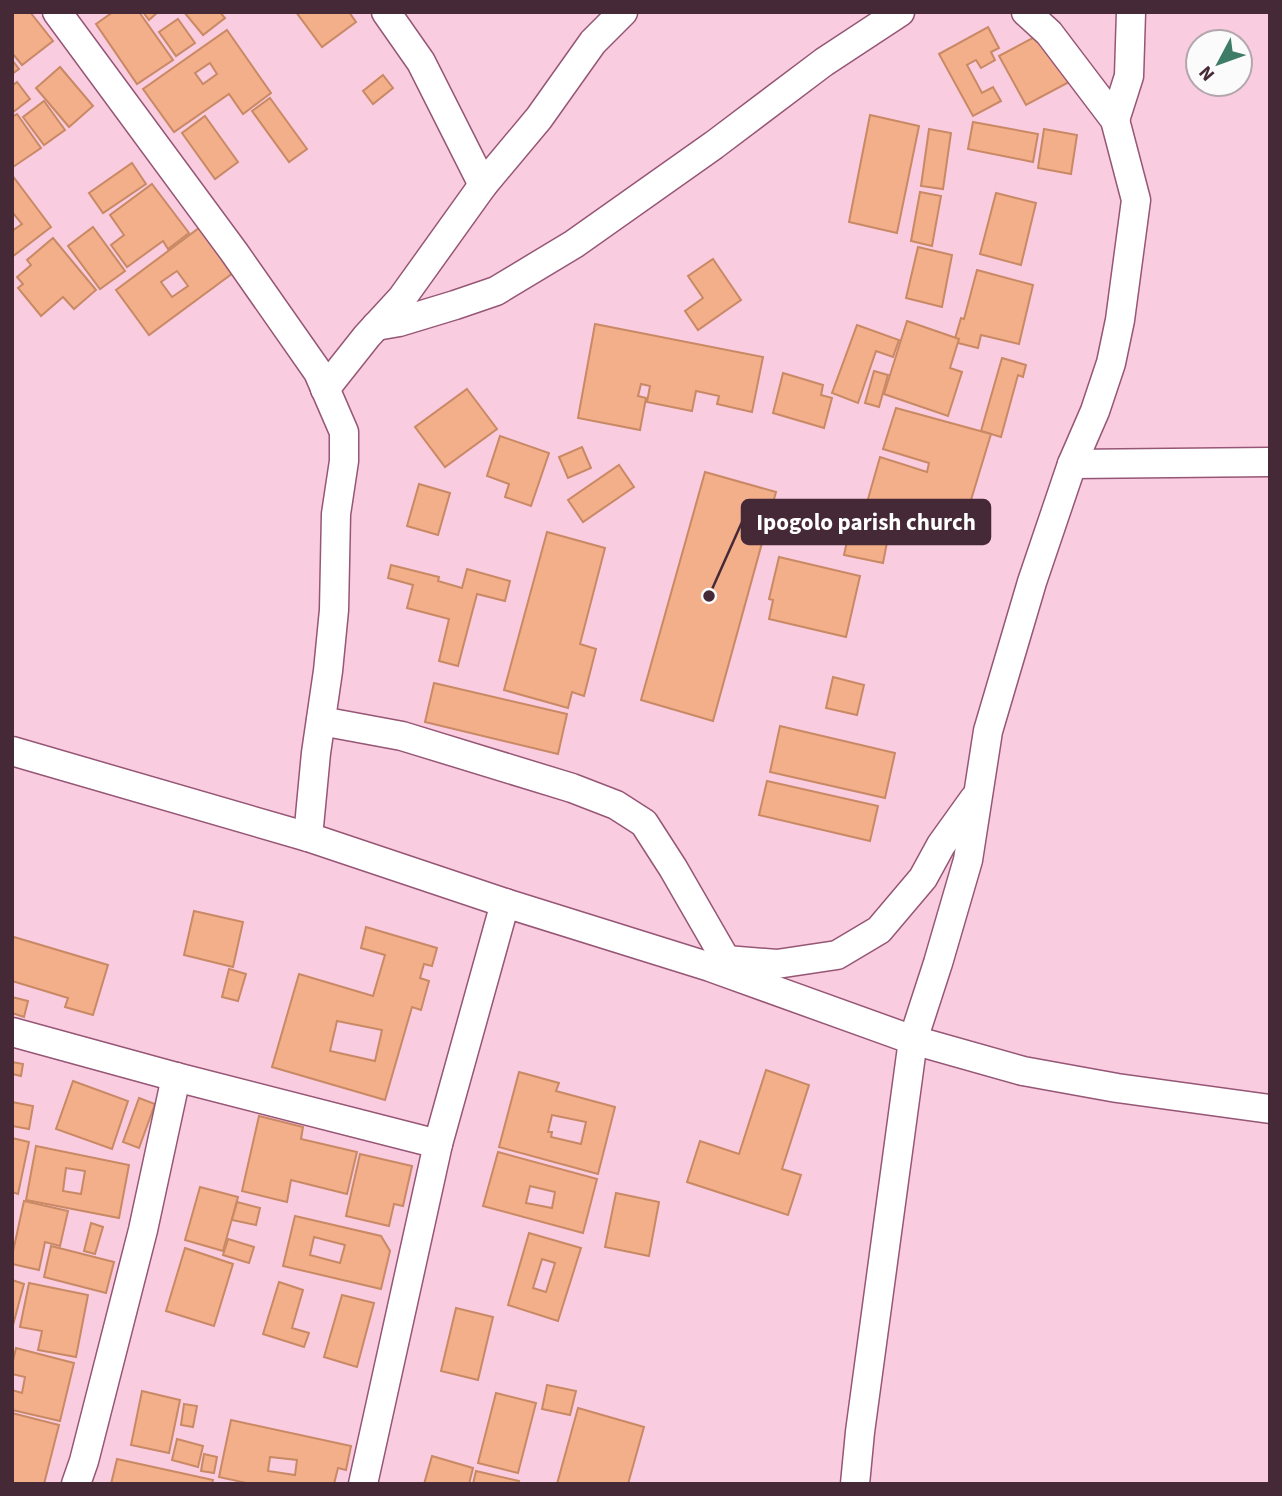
<svg xmlns="http://www.w3.org/2000/svg" width="1282" height="1496" viewBox="0 0 1282 1496" font-family="'Source Sans 3',sans-serif">
<style>
.building{fill:#f2af8a;stroke:#c98965;stroke-width:2;fill-rule:evenodd}
.lines{fill:none;stroke-linecap:round;stroke-linejoin:round}
.minor-casing{stroke:#965675;stroke-width:31}
.minor{stroke:#fff;stroke-width:28}
.leader{fill:none;stroke:#462937;stroke-width:2.5}
.callout-dot{fill:#462937;stroke:#fbfbfb;stroke-width:2.5}
.callout{fill:#462937;stroke:#462937;stroke-width:2.5}
.callout-label{font-size:23px;text-anchor:middle;font-weight:bold;fill:#fff}
</style>
<rect width="100%" height="100%" fill="#f9cce0"/>
<g class="building">
<path d="M12 12H30L53 41 22 65 12 53Z"/>
<path d="M113 12H139L173 60 137 84 96 24Z"/>
<path d="M143 12H158L149 20Z"/>
<path d="M184 12H220L225 18 203 35Z"/>
<path d="M296 12H349L356 22 322 47Z"/>
<path d="M178 19 195 43 176 56 159 32Z"/>
<path d="M988 27 999 48 991 52 995 60 981 68 976 60 967 65 982 93 993 87 1001 101 973 116 939 54Z"/>
<path d="M227 30 271 93 243 114 229 94 174 132 143 89ZM210 63 217 74 203 84 195 73Z"/>
<path d="M1042 33 1069 82 1026 105 999 56Z"/>
<path d="M12 60 19 69 12 74Z"/>
<path d="M60 67 93 106 69 127 36 88Z"/>
<path d="M383 75 393 88 373 104 363 91Z"/>
<path d="M17 82 30 99 12 113V86Z"/>
<path d="M270 98 307 149 289 162 252 111Z"/>
<path d="M44 101 65 130 44 145 23 117Z"/>
<path d="M17 114 41 148 13 167 12 117Z"/>
<path d="M870 115 919 126 897 233 849 222Z"/>
<path d="M205 116 238 162 215 179 182 133Z"/>
<path d="M973 122 1038 134 1033 162 968 149Z"/>
<path d="M929 129 951 133 943 189 921 186Z"/>
<path d="M1044 129 1077 135 1071 174 1038 168Z"/>
<path d="M132 163 146 184 103 213 89 193Z"/>
<path d="M12 175 51 227 12 257V231L22 224 12 212Z"/>
<path d="M152 184 189 233 168 249 163 241 127 267 111 245 124 235 110 215Z"/>
<path d="M920 192 941 196 932 246 911 241Z"/>
<path d="M996 193 1036 203 1021 265 980 254Z"/>
<path d="M93 227 125 271 100 289 68 246Z"/>
<path d="M199 228 233 273 149 335 116 290ZM177 271 188 286 172 297 161 282Z"/>
<path d="M53 238 96 290 74 309 63 297 41 316 18 288 23 284 17 277 31 265 27 260Z"/>
<path d="M918 247 952 255 942 307 906 298Z"/>
<path d="M713 259 741 300 698 330 685 311 703 298 688 276Z"/>
<path d="M977 270 1033 285 1019 344 981 335 978 348 954 342 961 318 964 319Z"/>
<path d="M907 321 959 339 950 368 962 372 948 416 884 394Z"/>
<path d="M595 324 763 357 752 412 717 404 719 396 696 391 692 411 647 402 650 386 641 384 638 396 646 398 640 430 578 418Z"/>
<path d="M857 325 899 340 893 357 876 351 858 403 832 393Z"/>
<path d="M1002 358 1026 365 1023 377 1018 375 1001 437 981 431Z"/>
<path d="M874 371 888 375 879 407 865 403Z"/>
<path d="M783 373 823 385 821 395 832 398 824 428 773 413Z"/>
<path d="M467 389 497 429 445 467 415 427Z"/>
<path d="M896 408 991 434 961 533 866 506 880 457 927 472 929 463 883 449Z"/>
<path d="M500 436 549 453 531 506 505 497 509 484 487 476Z"/>
<path d="M582 447 591 468 568 478 559 457Z"/>
<path d="M619 465 634 487 583 522 568 500Z"/>
<path d="M705 472 776 492 713 721 641 700Z"/>
<path d="M419 484 450 493 438 535 407 526Z"/>
<path d="M852 519 890 527 883 563 844 555Z"/>
<path d="M547 532 605 548 580 644 596 649 584 696 572 692 568 708 504 690Z"/>
<path d="M779 557 860 576 846 637 769 619 773 600 769 599Z"/>
<path d="M391 565 439 577 438 581 462 588 467 569 510 581 505 601 477 594 458 666 439 661 449 619 407 608 413 585 388 578Z"/>
<path d="M833 677 864 685 857 715 826 708Z"/>
<path d="M434 683 567 714 558 754 425 722Z"/>
<path d="M780 726 895 753 885 798 770 772Z"/>
<path d="M767 781 878 806 870 841 759 815Z"/>
<path d="M194 911 243 922 233 967 184 955Z"/>
<path d="M366 927 437 948 432 966 424 964 420 978 429 981 421 1010 412 1007 385 1100 272 1067 299 974 373 996 385 955 361 948ZM337 1021 382 1030 375 1061 330 1051Z"/>
<path d="M14 937 108 965 93 1015 65 1007 68 998 12 981V942Z"/>
<path d="M229 969 246 974 238 1001 222 997Z"/>
<path d="M12 997 28 1001 24 1017 12 1013Z"/>
<path d="M12 1062 23 1064 21 1076 12 1074Z"/>
<path d="M766 1070 809 1085 782 1169 801 1175 788 1215 687 1182 700 1141 739 1154Z"/>
<path d="M519 1072 559 1083 556 1091 615 1107 598 1174 499 1147ZM552 1115 586 1122 581 1144 551 1137 552 1132H548Z"/>
<path d="M73 1081 128 1101 112 1149 56 1129Z"/>
<path d="M139 1098 155 1104 139 1148 123 1142Z"/>
<path d="M12 1102 33 1106 29 1129 12 1126Z"/>
<path d="M259 1116 303 1127 301 1139 357 1152 347 1194 291 1180 287 1202 242 1191Z"/>
<path d="M12 1138 29 1142 18 1194 12 1192Z"/>
<path d="M36 1146 129 1165 119 1218 26 1200ZM66 1168 85 1171 81 1194 63 1191Z"/>
<path d="M498 1152 597 1179 583 1233 483 1206ZM530 1186 555 1192 552 1208 526 1203Z"/>
<path d="M360 1154 412 1166 403 1206 394 1204 389 1226 346 1216Z"/>
<path d="M200 1187 238 1197 223 1251 185 1240Z"/>
<path d="M616 1193 659 1202 649 1256 605 1247Z"/>
<path d="M24 1201 68 1211 60 1246 45 1242 39 1270 12 1264V1256Z"/>
<path d="M237 1202 260 1208 256 1225 232 1220Z"/>
<path d="M295 1216 381 1236 390 1251 381 1289 283 1266ZM314 1237 345 1245 340 1263 310 1255Z"/>
<path d="M91 1223 103 1227 95 1254 84 1251Z"/>
<path d="M529 1233 581 1248 558 1321 508 1305ZM542 1259 555 1263 546 1292 533 1288Z"/>
<path d="M228 1239 254 1247 249 1263 223 1255Z"/>
<path d="M51 1246 114 1262 106 1293 44 1277Z"/>
<path d="M185 1248 233 1264 214 1326 166 1311Z"/>
<path d="M12 1280 24 1284 12 1329Z"/>
<path d="M279 1282 303 1290 292 1328 309 1333 304 1347 263 1334Z"/>
<path d="M29 1283 88 1295 76 1357 38 1350 42 1331 20 1327Z"/>
<path d="M342 1295 374 1303 357 1367 324 1357Z"/>
<path d="M456 1308 493 1317 478 1380 441 1371Z"/>
<path d="M16 1348 74 1363 60 1421 12 1410V1390L22 1393 25 1377 12 1374V1365Z"/>
<path d="M547 1385 576 1391 570 1415 542 1409Z"/>
<path d="M142 1391 180 1400 169 1453 131 1445Z"/>
<path d="M496 1393 536 1403 518 1473 478 1463Z"/>
<path d="M184 1404 197 1406 193 1427 181 1425Z"/>
<path d="M578 1408 644 1427 628 1484H557Z"/>
<path d="M12 1413 59 1425 44 1484H12Z"/>
<path d="M231 1420 351 1446 346 1470 338 1468 334 1484H251L219 1477ZM270 1457 297 1460 295 1475 268 1471Z"/>
<path d="M177 1439 203 1446 198 1467 172 1460Z"/>
<path d="M204 1454 217 1457 214 1473 201 1471Z"/>
<path d="M432 1456 473 1468 469 1484H424Z"/>
<path d="M117 1459 213 1480 212 1484H111Z"/>
<path d="M476 1471 519 1481 518 1484H473Z"/>
</g>
<g class="lines">
<defs>
<g id="minor">
<path d="M57 12 234 252 318 372 344 432V461L336 514 334 610 328 671 316 753 308 837"/>
<path d="M386 12 421 62 483 185"/>
<path d="M1115 120 1129 76 1131 12"/>
<path d="M376 326 399 322 455 305 496 291 574 244 714 145 824 62 900 12"/>
<path d="M325 389 367 336 402 298 483 185 539 118 593 42 623 12"/>
<path d="M1072 464 1270 462"/>
<path d="M321 721 402 736 572 788 616 805 644 823 673 868 726 960"/>
<path d="M12 751 308 837 505 903 710 967 913 1040 1023 1071 1117 1088 1270 1109"/>
<path d="M719 963 726 960 777 964 837 955 879 930 923 878 941 845 974 799"/>
<path d="M12 1032 176 1077 438 1144"/>
<path d="M76 1484 84 1461 143 1230 176 1077"/>
<path d="M363 1484 438 1144 505 903"/>
<path d="M855 1484 860 1432 913 1040 938 963 968 860 988 731 1032 582 1072 464 1095 411 1111 363 1120 320 1136 200 1115 120 1049 33 1026 12"/>
</g>
</defs>
<use href="#minor" class="minor-casing"/>
<use href="#minor" class="minor"/>
</g>
<path class="leader" d="M709 596L742 522"/>
<circle class="callout-dot" cx="709" cy="596" r="7"/>
<rect class="callout" x="742" y="500" width="248" height="44" rx="7"/>
<g class="callout-label">
<text x="866" y="530">Ipogolo parish church</text>
</g>
<rect width="1282" height="1496" fill="none" stroke="#462937" stroke-width="28"/>
<g transform="translate(1219 63) rotate(229)"><circle r="33" fill="#fbfbfb" stroke="#b3a7ad" stroke-width="2"/>
<path d="M0-5L12 26L0 18L-12 26Z" fill="#3e7c68"/>
<text y="-10" font-size="19" font-weight="bold" text-anchor="middle" fill="#462937">N</text>
</g>
</svg>
